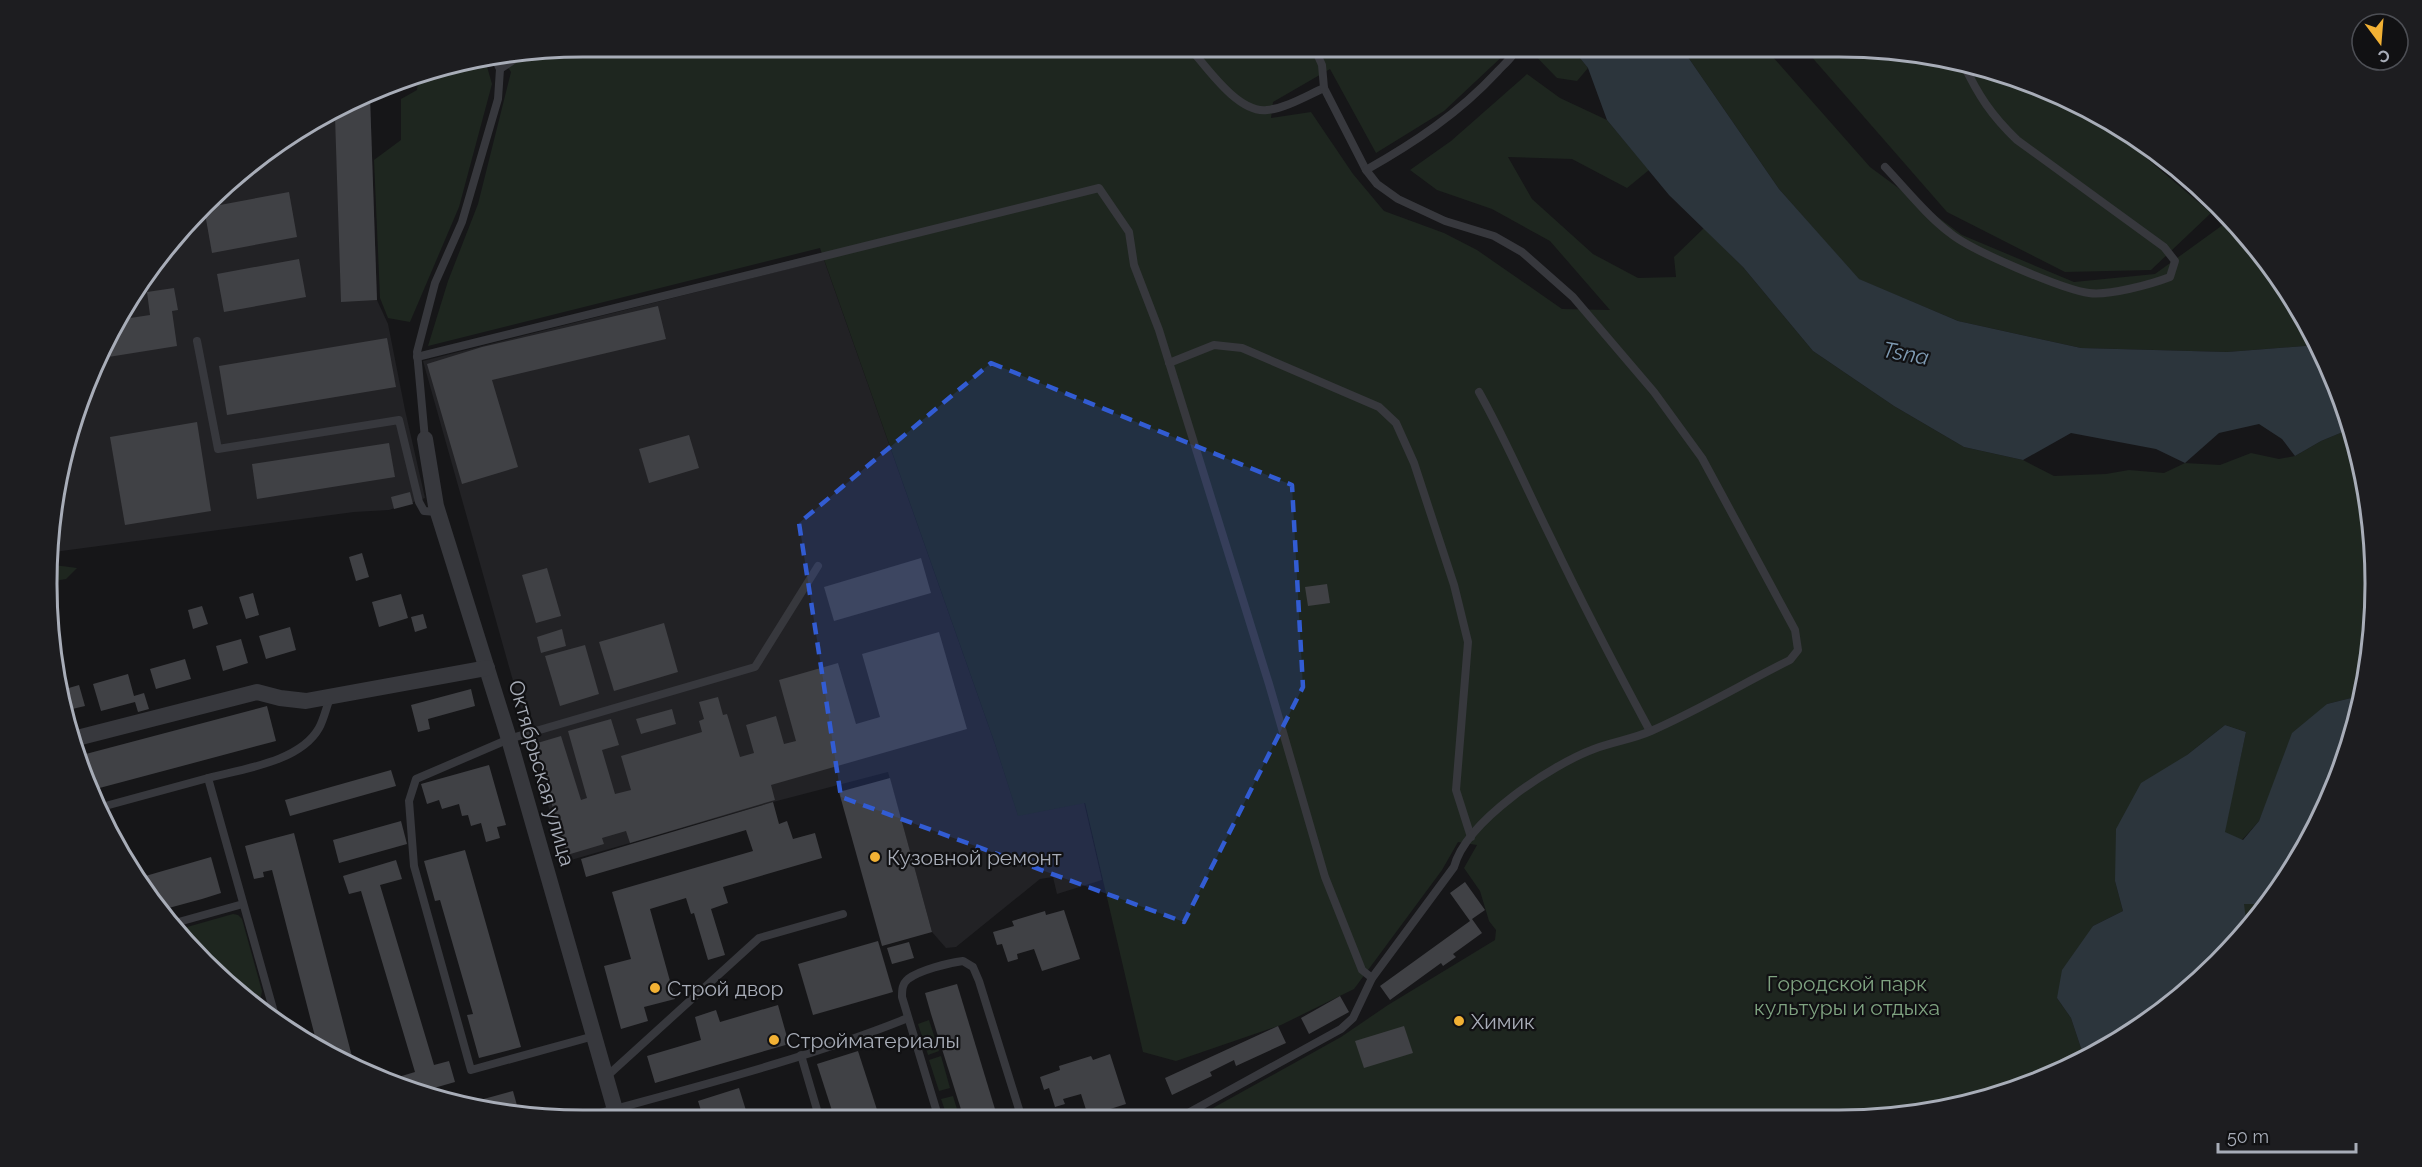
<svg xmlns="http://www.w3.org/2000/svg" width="2422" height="1167" viewBox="0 0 2422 1167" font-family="Raleway,sans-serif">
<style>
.built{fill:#222225}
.green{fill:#1e261f}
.water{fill:#2c353c}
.building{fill:#404145}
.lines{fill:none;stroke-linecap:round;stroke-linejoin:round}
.service{stroke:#37383d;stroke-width:8}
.minor{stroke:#37383d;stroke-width:16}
.marked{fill:#325cd3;fill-opacity:0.2;stroke:#325cd3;stroke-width:4.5;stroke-dasharray:12 8;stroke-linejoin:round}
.poi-dot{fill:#f2b134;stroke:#111113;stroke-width:2}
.labels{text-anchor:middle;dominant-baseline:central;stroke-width:4.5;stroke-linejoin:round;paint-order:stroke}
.street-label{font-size:21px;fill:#a8adb8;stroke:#111113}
.poi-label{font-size:21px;fill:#a8adb8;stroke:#111113;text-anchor:start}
.park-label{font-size:21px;fill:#7fa381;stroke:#111113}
.water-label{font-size:22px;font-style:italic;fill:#7f9bb3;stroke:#111113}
.rim{fill:none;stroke:#a8adb8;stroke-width:3}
</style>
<rect width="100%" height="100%" fill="#161618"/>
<g class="built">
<path d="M370 97 377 300 388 324 405 410 425 498 389 510 354 512 54 552 57 478 119 315 180 230 256 158Z"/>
<path d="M824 260 995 744 1018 815 1084 802 1102 880 1057 894 1053 877 1040 879 956 947 946 948 932 932 888 772 773 802 564 862 423 361Z"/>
</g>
<g class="green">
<path d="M584 47H1508V51L1444 111 1376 153 1330 69 1273 102 1271 118 1311 112 1353 174 1384 211 1444 233 1477 250 1562 309 1610 310 1550 241 1492 209 1437 190 1410 170 1451 141 1527 74 1560 98 1607 120 1649 170 1627 188 1572 159 1508 157 1532 199 1593 254 1638 278 1676 277 1674 257 1704 228 1743 267 1813 351 1894 406 1964 447 2023 460 2054 476 2106 474 2129 470 2164 473 2185 463 2220 465 2251 453 2279 459 2295 456 2321 441 2350 429 2365 479 2375 584 2363 695 2327 704 2273 787 2259 821 2242 840 2224 833 2246 732 2225 725 2187 755 2115 881 2123 911 2093 926 2057 998 2071 1018 2084 1057 2044 1079 1909 1116 1195 1118 1341 1037 1388 1005 1495 940 1496 930 1489 921 1480 891 1464 868 1477 845 1458 842 1442 870 1354 989 1281 1025 1176 1061 1143 1052 1085 803 1018 816 995 744 820 248 428 346 448 281 478 204 511 72 503 60Z"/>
<path d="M1527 47H1571L1588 68 1577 81 1557 78Z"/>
<path d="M1681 47H1764L1870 167 1962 235 2074 282 2155 274 2231 219 2285 285 2317 345 2227 352 2081 348 1958 321 1858 279 1779 189Z"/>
<path d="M1803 47H1839L1944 57 2044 88 2097 116 2211 213 2151 270 2065 272 1947 212Z"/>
<path d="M486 63 492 84 459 207 410 322 388 318 380 298 374 160 401 140V99L417 90 419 74Z"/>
<path d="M54 565 77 568 66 579 54 581Z"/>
<path d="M2265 903 2268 904 2247 928 2243 904Z"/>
<path d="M233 914 238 915 242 919 262 991 261 997 251 1002 204 963 180 929Z"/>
<path d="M929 1020 939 1051 928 1055 918 1024Z"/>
<path d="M941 1056 950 1088 939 1091 929 1060Z"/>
<path d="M953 1096 960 1119H948L941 1099Z"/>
</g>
<g class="water">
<path d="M1571 47H1681L1779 189 1859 279 1958 321 2081 348 2227 352 2317 345 2335 378 2350 429 2321 441 2295 456 2282 439 2259 424 2219 433 2185 463 2156 449 2071 433 2023 460 1964 447 1894 406 1813 351 1743 267 1669 195 1607 120 1588 68Z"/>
<path d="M2363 695 2334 789 2268 904H2244L2247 928 2166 1009 2084 1057 2071 1018 2057 998 2062 970 2093 926 2123 911 2115 881 2116 829 2141 783 2187 755 2225 725 2246 732 2225 832 2243 840 2259 821 2292 733 2327 704Z"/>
</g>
<g class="building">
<path d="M370 97 377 300 341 302 335 116Z"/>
<path d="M289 192 297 237 212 253 204 208Z"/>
<path d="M299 259 306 297 224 312 217 274Z"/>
<path d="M174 288 178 310 172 311 177 346 102 358 117 320 150 315 147 292Z"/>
<path d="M658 306 666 339 492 380 518 467 462 484 427 364 482 347Z"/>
<path d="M387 338 396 387 227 415 219 366Z"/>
<path d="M197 422 211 511 125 525 110 437Z"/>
<path d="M689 435 699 468 649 483 639 449Z"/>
<path d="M389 443 395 477 257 499 252 464Z"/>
<path d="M410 492 413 504 394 509 391 497Z"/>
<path d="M362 553 369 577 356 581 349 557Z"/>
<path d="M921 558 931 593 834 621 824 587Z"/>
<path d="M547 568 561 616 536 623 522 575Z"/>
<path d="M1327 584 1330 603 1308 606 1305 587Z"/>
<path d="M253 593 259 615 246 619 239 597Z"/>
<path d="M401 594 408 618 379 627 372 602Z"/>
<path d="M202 606 208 624 193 629 188 610Z"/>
<path d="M423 614 427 628 415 632 411 617Z"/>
<path d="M664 623 678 672 614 691 599 642Z"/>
<path d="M290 627 296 650 266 659 259 636Z"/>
<path d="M562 629 566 646 541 653 537 637Z"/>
<path d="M939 632 967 729 771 785 775 800 630 843 626 831 602 838 604 844 567 855 534 744 561 736 581 800 587 798 568 731 611 719 619 745 602 750 615 794 631 790 621 756 702 732 699 721 704 719 699 702 718 697 723 715 727 714 740 757 754 753 746 725 776 716 784 744 796 741 779 680 838 663 856 724 880 717 862 654Z"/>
<path d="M241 639 248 663 223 671 216 646Z"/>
<path d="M585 645 599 694 560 706 545 656Z"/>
<path d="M185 659 191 679 156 689 150 669Z"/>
<path d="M128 674 134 696 144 693 149 709 138 712 135 702 101 711 93 684Z"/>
<path d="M79 685 85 706 68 710 62 690Z"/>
<path d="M471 689 475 706 428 719 430 729 418 732 411 705Z"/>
<path d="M267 706 276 741 92 790 82 755Z"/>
<path d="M672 709 676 724 641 734 636 719Z"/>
<path d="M489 765 506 825 497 827 500 838 486 842 481 823 471 826 468 815 462 816 459 804 442 809 439 800 427 804 421 784Z"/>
<path d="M391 770 396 786 290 816 285 800Z"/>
<path d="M890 778 932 932 882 946 839 792Z"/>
<path d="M773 802 779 824 787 821 793 839 815 833 822 858 723 887 728 903 711 909 725 955 708 960 694 913 691 914 686 898 650 909 675 999 644 1007 648 1021 621 1029 604 966 631 959 612 892 753 851 746 830 586 877 581 859Z"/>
<path d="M401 821 407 844 339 863 333 840Z"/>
<path d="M294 833 355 1068 318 1048 272 870 263 872 264 877 254 879 245 846Z"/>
<path d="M465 850 521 1047 479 1058 467 1015 473 1014 440 900 435 901 424 861Z"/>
<path d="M211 857 221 893 202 899 165 909 142 877Z"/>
<path d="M396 860 402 879 380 885 434 1065 449 1061 455 1082 420 1092 397 1085 395 1078 415 1072 361 891 349 894 343 876Z"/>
<path d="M1465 882 1485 910 1472 919 1482 933 1453 954 1456 957 1443 966 1441 963 1390 1000 1380 986 1470 921 1450 893Z"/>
<path d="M1064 910 1080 959 1042 971 1034 949 1017 954 1018 959 1008 962 1002 944 997 945 993 932 1014 926 1012 921 1045 911 1046 915Z"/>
<path d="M878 941 893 992 813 1015 798 964Z"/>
<path d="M909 942 914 958 892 964 887 948Z"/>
<path d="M957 984 998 1119H964L931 1014 925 993Z"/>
<path d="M1340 996 1349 1012 1309 1034 1301 1018Z"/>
<path d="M778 1005 789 1044 655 1083 647 1056 701 1040 695 1017 716 1010 720 1022Z"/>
<path d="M1278 1026 1286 1043 1236 1066 1234 1060 1210 1072 1212 1076 1172 1095 1165 1078Z"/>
<path d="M1404 1026 1413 1053 1364 1068 1355 1041Z"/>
<path d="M858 1051 880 1119 835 1120 817 1064Z"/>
<path d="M1110 1054 1126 1104 1088 1116 1081 1094 1063 1099 1065 1104 1055 1107 1049 1088 1044 1090 1040 1077 1060 1070 1059 1066 1091 1056 1093 1060Z"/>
<path d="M739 1088 749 1120H704L698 1101Z"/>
<path d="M513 1091 518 1109 504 1113 478 1110 462 1105Z"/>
</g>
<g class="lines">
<g class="service">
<path d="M1189 47C1206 66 1238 114 1267 110 1286 108 1306 96 1324 88L1366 170"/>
<path d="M1314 47 1322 65 1324 88"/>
<path d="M500 69 518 57"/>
<path d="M1885 167C1906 189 1926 215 1950 233 1970 250 2064 290 2089 293 2108 296 2152 284 2170 277L2175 261 2164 247 2017 140C1991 115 1978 95 1963 63"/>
<path d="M197 341 218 449 399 420 419 502 424 511 437 512"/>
<path d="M417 357 1099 188 1129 232 1134 265 1159 330 1269 684 1325 877 1362 970 1372 978"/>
<path d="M1169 363 1214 345 1242 348 1379 407 1396 423 1414 463 1454 585 1468 642 1456 790 1471 837"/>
<path d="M1479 392C1506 440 1527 490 1552 540 1583 605 1616 668 1650 731"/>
<path d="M425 439 417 352 435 283 462 222 498 99 500 69 496 61"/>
<path d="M98 808 208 778"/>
<path d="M175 923 243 904"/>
<path d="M277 1023 208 778C242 769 300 762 319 728 324 719 326 708 330 698"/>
<path d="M594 1036 471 1070 414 866 409 801 416 779 509 739 755 667 818 566"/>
<path d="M801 1055 820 1120"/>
<path d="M606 1077 759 938 843 914"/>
<path d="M1179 1118 1341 1029 1353 1018 1372 978 1454 867C1466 821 1551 765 1594 749 1612 742 1633 739 1651 731 1697 711 1744 683 1790 660L1798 650 1795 630 1702 458 1654 392 1573 297 1522 252 1494 236 1445 221 1398 199 1377 184 1366 170C1414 143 1459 113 1497 72 1504 64 1514 57 1516 47"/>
<path d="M939 1119 902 997C902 990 902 984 908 979 920 970 948 963 963 961L973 967 979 981 1022 1119"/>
<path d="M575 1120C686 1089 801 1061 908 1018"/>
</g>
<g class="minor">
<path d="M425 439 436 506 509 739 618 1120"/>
<path d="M77 738 257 692 280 698 306 701 487 668"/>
</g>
</g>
<path class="marked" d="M991 363 1292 485 1303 687 1184 922 841 797 799 523Z"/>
<g class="poi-dot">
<circle cx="875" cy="857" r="6"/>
<circle cx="655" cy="988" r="6"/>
<circle cx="1459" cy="1021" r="6"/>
<circle cx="774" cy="1040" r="6"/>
</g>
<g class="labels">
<g class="street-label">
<text transform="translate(542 773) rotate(74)">Октябрьская улица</text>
</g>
<g class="poi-label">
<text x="887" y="857">Кузовной ремонт</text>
<text x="667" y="988">Строй двор</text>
<text x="1471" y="1021">Химик</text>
<text x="786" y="1040">Стройматериалы</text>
</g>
<g class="park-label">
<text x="1847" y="983">Городской парк<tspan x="1847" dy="24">культуры и отдыха</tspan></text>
</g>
<g class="water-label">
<text transform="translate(1906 353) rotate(10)">Tsna</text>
</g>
</g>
<path d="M0 0H2422V1167H0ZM583 57H1839A526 526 0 0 1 2365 583V584A526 526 0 0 1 1839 1110H583A526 526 0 0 1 57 584V583A526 526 0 0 1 583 57Z" fill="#1d1d20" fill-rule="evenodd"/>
<path class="rim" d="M583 57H1839A526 526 0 0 1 2365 583V584A526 526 0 0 1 1839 1110H583A526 526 0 0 1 57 584V583A526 526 0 0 1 583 57Z"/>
<g transform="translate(2380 42) rotate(164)"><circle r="28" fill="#111113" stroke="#4d4f55" stroke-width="1.5"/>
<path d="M0-4.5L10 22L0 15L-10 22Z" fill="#f2b134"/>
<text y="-9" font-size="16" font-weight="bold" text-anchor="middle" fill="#a8adb8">С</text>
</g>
<path d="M2218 1143v9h138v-9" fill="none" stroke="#a8adb8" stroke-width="3"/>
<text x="2227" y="1143" font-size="18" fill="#a8adb8" stroke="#111113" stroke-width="4.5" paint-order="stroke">50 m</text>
</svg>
